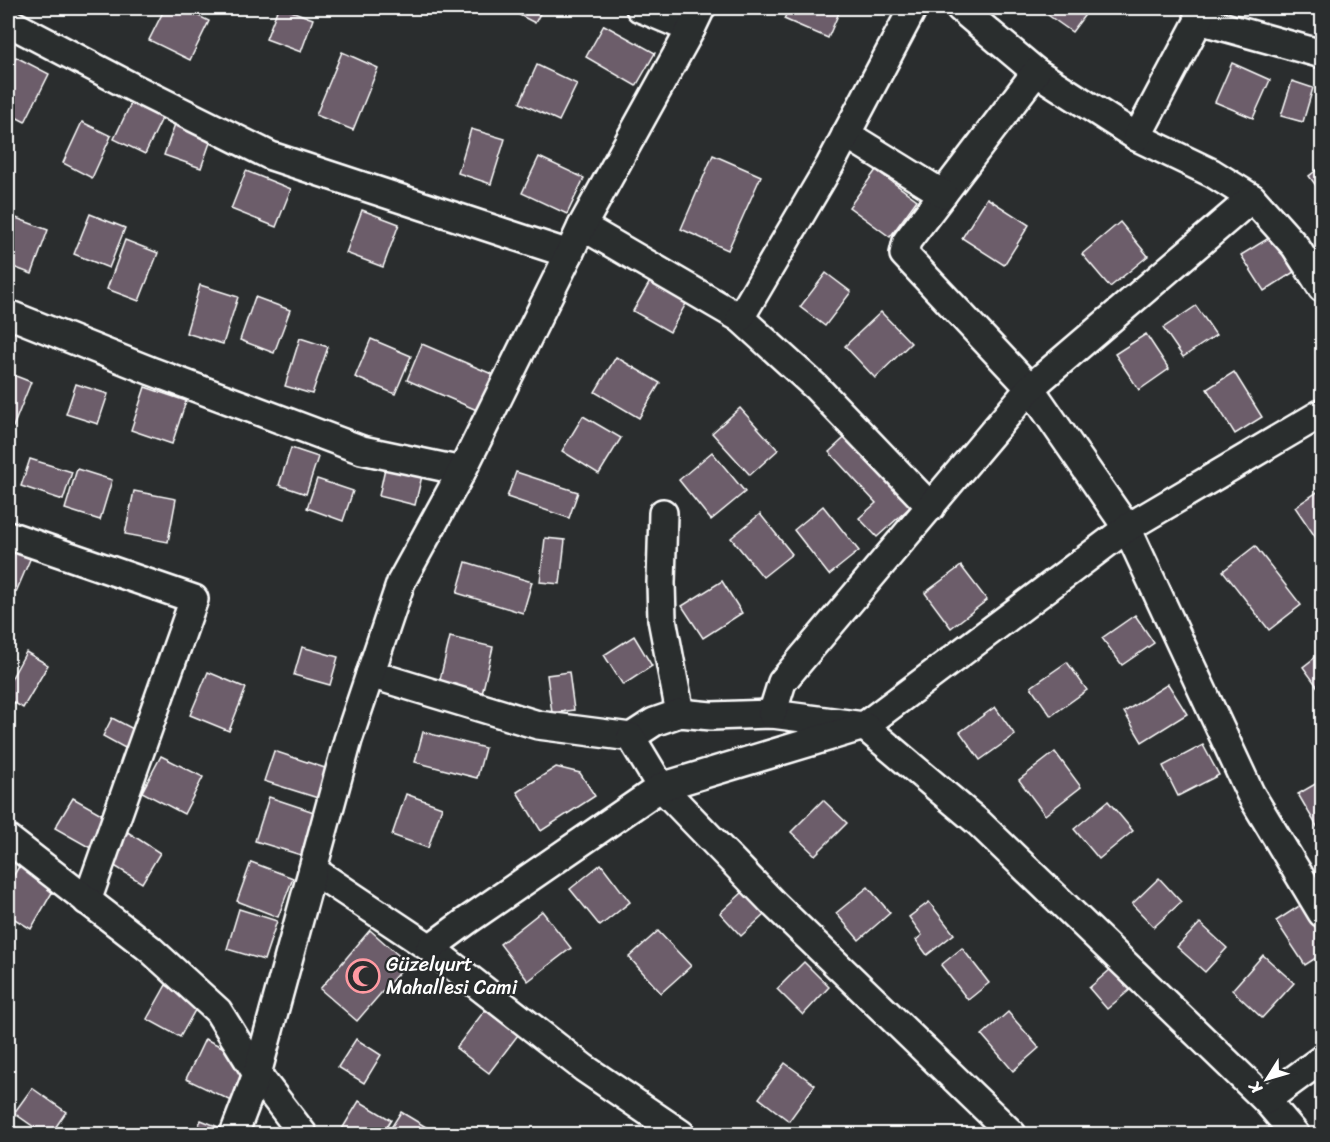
<svg xmlns="http://www.w3.org/2000/svg" width="1330" height="1142" viewBox="0 0 1330 1142" font-family="Sriracha,sans-serif">
<style>
.building{fill:#6c5d6a;stroke:#fff;stroke-width:1.5}
.lines{fill:none;stroke-linecap:round;stroke-linejoin:round}
.minor-casing{stroke:#fff;stroke-width:32}
.minor{stroke:#2a2d2e;stroke-width:27}
.labels{text-anchor:middle;dominant-baseline:central;stroke-width:4.5;stroke-linejoin:round;paint-order:stroke}
.poi-label{font-size:20px;fill:#fff;stroke:#2a2d2e;text-anchor:start}
</style>
<rect width="100%" height="100%" fill="#2a2d2e"/>
<filter id="ink" filterUnits="userSpaceOnUse"><feTurbulence type="fractalNoise" baseFrequency=".0167" numOctaves="2"/><feDisplacementMap in="SourceGraphic" scale="12" xChannelSelector="R" yChannelSelector="G"/><feConvolveMatrix kernelMatrix="1 2 1 2 8 2 1 2 1" color-interpolation-filters="sRGB"/></filter>
<g filter="url(#ink)">
<g class="building">
<path d="M165 8H182L209 21 190 60 149 40Z"/>
<path d="M278 8H283L313 19 301 52 266 39Z"/>
<path d="M506 8H543L535 23Z"/>
<path d="M789 8H841L828 38 784 19Z"/>
<path d="M1038 8H1090L1072 32Z"/>
<path d="M1294 8H1322V16Z"/>
<path d="M604 25 655 53 636 86 586 57Z"/>
<path d="M342 52 378 68 353 130 316 115Z"/>
<path d="M16 57 49 74 25 122 8 113V74Z"/>
<path d="M1232 63 1270 80 1253 118 1215 102Z"/>
<path d="M537 65 577 84 559 121 520 103Z"/>
<path d="M1292 81 1313 88 1303 122 1281 116Z"/>
<path d="M132 101 163 116 145 154 114 139Z"/>
<path d="M82 122 111 136 92 178 63 163Z"/>
<path d="M175 124 212 137 201 168 164 155Z"/>
<path d="M471 129 505 139 491 184 458 173Z"/>
<path d="M713 155 761 176 728 250 681 229Z"/>
<path d="M539 157 584 178 567 214 522 193Z"/>
<path d="M1322 166V194L1309 176Z"/>
<path d="M876 170 917 200 890 237 849 207Z"/>
<path d="M246 171 291 189 276 227 231 209Z"/>
<path d="M987 198 1029 225 1004 265 962 238Z"/>
<path d="M362 210 399 224 383 267 346 253Z"/>
<path d="M90 214 125 228 109 268 74 254Z"/>
<path d="M8 215 48 230 32 274 8 265Z"/>
<path d="M1120 222 1148 256 1110 287 1082 254Z"/>
<path d="M1272 236 1294 272 1264 291 1241 255Z"/>
<path d="M125 240 158 253 139 301 107 289Z"/>
<path d="M826 273 851 292 825 326 800 307Z"/>
<path d="M651 280 688 300 670 332 633 311Z"/>
<path d="M200 285 238 297 223 344 186 333Z"/>
<path d="M255 297 290 310 274 353 240 340Z"/>
<path d="M1196 306 1216 335 1183 357 1163 328Z"/>
<path d="M881 312 911 343 875 378 845 346Z"/>
<path d="M1146 334 1169 369 1139 390 1115 354Z"/>
<path d="M300 338 328 347 312 394 285 386Z"/>
<path d="M371 339 411 356 395 394 355 377Z"/>
<path d="M422 344 501 378 486 414 407 380Z"/>
<path d="M616 357 660 383 639 418 595 392Z"/>
<path d="M1234 372 1262 417 1235 434 1207 389Z"/>
<path d="M8 373 31 382 13 427 8 425Z"/>
<path d="M76 384 108 394 98 424 66 414Z"/>
<path d="M145 387 186 401 172 444 131 430Z"/>
<path d="M740 408 778 450 750 475 712 433Z"/>
<path d="M583 416 621 438 599 474 562 451Z"/>
<path d="M854 429 918 500 877 537 859 518 876 503 829 452Z"/>
<path d="M291 448 318 457 306 494 279 485Z"/>
<path d="M712 452 745 492 711 520 679 480Z"/>
<path d="M30 459 72 472 63 500 21 486Z"/>
<path d="M385 468 422 476 415 505 379 496Z"/>
<path d="M77 469 112 480 100 520 65 509Z"/>
<path d="M516 472 578 492 569 518 507 497Z"/>
<path d="M317 479 353 491 343 521 307 508Z"/>
<path d="M1322 489V533L1316 538 1295 507Z"/>
<path d="M134 491 176 499 168 542 125 534Z"/>
<path d="M823 506 859 551 829 575 794 530Z"/>
<path d="M760 514 792 554 763 577 731 538Z"/>
<path d="M545 538 565 540 560 584 540 582Z"/>
<path d="M1255 546 1301 605 1269 630 1223 571Z"/>
<path d="M8 547 31 557 16 592 8 589Z"/>
<path d="M466 562 532 582 523 613 457 593Z"/>
<path d="M961 566 987 600 951 628 925 593Z"/>
<path d="M722 581 742 613 703 638 682 606Z"/>
<path d="M1135 615 1154 643 1122 665 1102 638Z"/>
<path d="M634 636 652 666 623 685 604 655Z"/>
<path d="M450 637 493 647 482 694 439 684Z"/>
<path d="M302 647 338 657 330 685 294 675Z"/>
<path d="M26 652 48 665 23 708 8 699V685Z"/>
<path d="M1322 652V693L1303 667Z"/>
<path d="M1067 662 1087 690 1051 716 1031 687Z"/>
<path d="M208 672 246 688 229 731 190 715Z"/>
<path d="M569 672 574 710 552 713 547 675Z"/>
<path d="M1168 684 1187 714 1142 742 1124 712Z"/>
<path d="M995 707 1015 735 980 760 960 732Z"/>
<path d="M112 718 145 735 136 754 103 736Z"/>
<path d="M423 732 485 748 477 778 415 762Z"/>
<path d="M1203 745 1219 775 1178 796 1163 766Z"/>
<path d="M274 751 328 769 318 798 264 781Z"/>
<path d="M1055 752 1081 787 1045 815 1019 780Z"/>
<path d="M161 756 203 777 184 814 142 792Z"/>
<path d="M556 767 580 773 595 796 541 831 517 792Z"/>
<path d="M1322 780V827L1319 830 1298 794Z"/>
<path d="M406 794 442 807 428 848 392 835Z"/>
<path d="M269 797 314 812 301 855 255 841Z"/>
<path d="M73 798 112 820 94 850 55 828Z"/>
<path d="M823 800 847 823 815 855 791 832Z"/>
<path d="M1108 801 1133 831 1099 859 1074 829Z"/>
<path d="M126 831 160 853 142 883 108 862Z"/>
<path d="M251 862 293 878 278 917 237 901Z"/>
<path d="M21 863 57 884 31 929 8 915V885Z"/>
<path d="M601 864 630 902 600 926 570 889Z"/>
<path d="M1159 878 1181 902 1154 927 1132 904Z"/>
<path d="M868 887 890 913 859 940 836 913Z"/>
<path d="M743 892 764 915 741 936 720 913Z"/>
<path d="M1310 899 1322 917V954L1305 965 1276 921Z"/>
<path d="M929 902 954 934 927 955 916 940 922 935 909 917Z"/>
<path d="M239 909 277 921 264 960 227 949Z"/>
<path d="M542 911 571 948 528 981 500 944Z"/>
<path d="M1200 923 1227 948 1205 972 1177 947Z"/>
<path d="M370 930 407 963 357 1021 320 989Z"/>
<path d="M658 931 691 966 661 993 629 957Z"/>
<path d="M962 948 989 983 968 1000 941 965Z"/>
<path d="M1263 955 1294 983 1262 1018 1232 990Z"/>
<path d="M804 962 829 987 803 1015 777 989Z"/>
<path d="M1119 962 1137 984 1107 1009 1089 988Z"/>
<path d="M166 985 199 1003 180 1037 147 1019Z"/>
<path d="M485 1010 518 1035 489 1073 456 1048Z"/>
<path d="M1008 1012 1039 1048 1013 1071 982 1035Z"/>
<path d="M205 1039 233 1052 245 1089 238 1104 186 1079Z"/>
<path d="M356 1039 381 1055 364 1083 338 1067Z"/>
<path d="M785 1063 815 1085 789 1121 759 1098Z"/>
<path d="M32 1088 66 1112 51 1134H44L14 1113Z"/>
<path d="M359 1101 391 1120 382 1134H351L342 1129Z"/>
<path d="M401 1112 431 1130 428 1134H387Z"/>
<path d="M201 1120 226 1130 225 1134H195Z"/>
</g>
<g class="lines">
<defs>
<g id="minor">
<path d="M640 8 691 29"/>
<path d="M960 8 1036 72 1137 137 1212 173 1252 198 1295 246 1322 288"/>
<path d="M1199 20 1322 54"/>
<path d="M8 22 132 87 271 156 569 254"/>
<path d="M1036 72 907 241 904 254 1030 388 1127 528 1250 793 1322 913"/>
<path d="M846 134 943 194"/>
<path d="M1137 137 1199 20 1197 8"/>
<path d="M582 226 740 318 816 387 931 507"/>
<path d="M8 314 151 371 362 450 462 471"/>
<path d="M740 318 830 165 913 8"/>
<path d="M663 513 661 583 662 619 680 713"/>
<path d="M8 535 194 599 87 901"/>
<path d="M370 674 538 725 631 737 654 722 680 713 711 716 772 714 864 726 1127 528 1322 413"/>
<path d="M772 714 782 682 1030 388 1252 198"/>
<path d="M631 737 661 787 775 905 1012 1134"/>
<path d="M8 839 150 949 218 1011 257 1074 303 1134"/>
<path d="M313 870 430 948 584 1068 681 1134"/>
<path d="M430 948 468 920 661 787 864 726 979 823 1266 1100 1295 1134"/>
<path d="M1266 1100 1322 1059"/>
<path d="M234 1134 257 1074 348 740 401 582 462 471 569 254 582 226 691 29 701 8"/>
</g>
</defs>
<use href="#minor" class="minor-casing"/>
<use href="#minor" class="minor"/>
</g>
</g>
<defs>
<symbol id="mosque-ring" viewBox="-11 -11 22 22"><circle r="9.5" fill="#2a2d2e" stroke="#ff9aa2" stroke-width="1.5"/><path d="M3.5-4.9A6 6 0 1 0 3.5 4.9A5 5 0 1 1 3.5-4.9Z" fill="#ff9aa2"/></symbol>
</defs>
<g fill-rule="evenodd">
<use href="#mosque-ring" x="344" y="957" width="38" height="38"/>
</g>
<g class="labels">
<g class="poi-label">
<text x="386" y="964">Güzelyurt<tspan x="386" dy="23">Mahallesi Cami</tspan></text>
</g>
</g>
<rect width="1330" height="1142" fill="none" stroke="#2a2d2e" stroke-width="30"/>
<rect x="15" y="15" width="1300" height="1112" fill="none" stroke="#fff" stroke-width="2" filter="url(#ink)"/>
<g transform="translate(1267 1079) rotate(233)" stroke="#2a2d2e" stroke-width="4.5" paint-order="stroke">
<path d="M0-4.5L10 22L0 15L-10 22Z" fill="#ffffff"/>
<text y="-9" font-size="16" font-weight="bold" text-anchor="middle" fill="#ffffff">K</text>
</g>
</svg>
